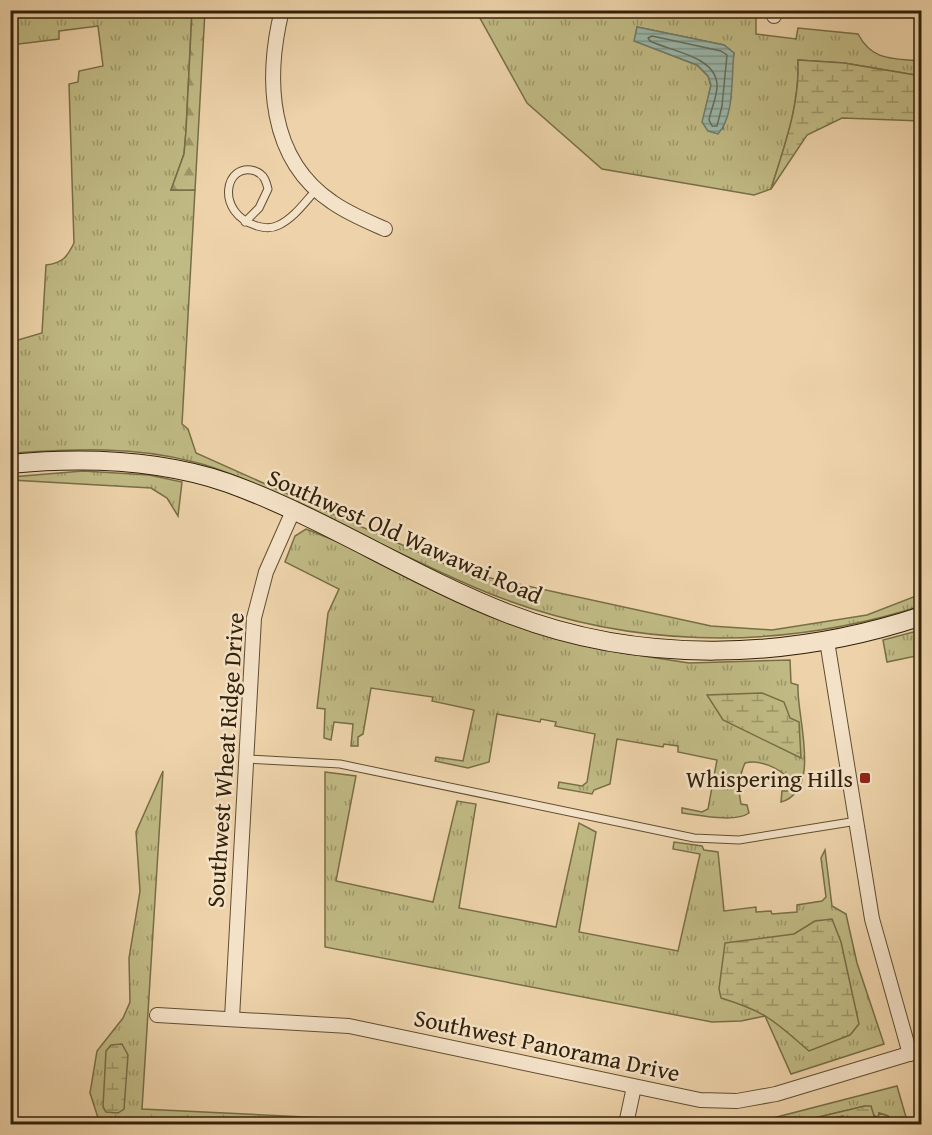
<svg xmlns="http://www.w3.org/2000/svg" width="932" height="1135" viewBox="0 0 932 1135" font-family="'Gentium Book Plus',serif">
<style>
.grass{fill:url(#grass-tufts);stroke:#786e46;stroke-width:1.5;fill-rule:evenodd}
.forest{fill:url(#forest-firs);stroke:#786e46;stroke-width:1.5}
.wetland{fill:url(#wetland-marsh);stroke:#786e46;stroke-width:1.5}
.water{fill:url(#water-rules);stroke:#6f7b6a;stroke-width:1.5}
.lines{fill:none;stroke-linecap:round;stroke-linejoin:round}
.shore{stroke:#656c5a;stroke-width:1.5}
.lane-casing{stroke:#604e31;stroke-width:9}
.street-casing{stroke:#604e31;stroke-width:16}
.secondary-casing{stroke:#312109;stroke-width:20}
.lane{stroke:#f4e2c8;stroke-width:7}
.street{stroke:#f4e2c8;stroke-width:14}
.secondary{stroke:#f4e2c8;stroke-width:18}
.poi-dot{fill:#8f2418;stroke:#f4e2c8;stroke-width:2}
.labels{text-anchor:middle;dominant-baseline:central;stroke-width:5;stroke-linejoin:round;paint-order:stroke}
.street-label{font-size:24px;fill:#312109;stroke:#f4e2c8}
.poi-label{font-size:24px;fill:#312109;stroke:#f4e2c8;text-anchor:end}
</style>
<defs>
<pattern id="grass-tufts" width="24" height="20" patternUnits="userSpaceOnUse" patternTransform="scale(1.5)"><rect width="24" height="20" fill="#c0ba84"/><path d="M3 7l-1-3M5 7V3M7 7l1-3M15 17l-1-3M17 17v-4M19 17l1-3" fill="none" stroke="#9d976a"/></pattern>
<pattern id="forest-firs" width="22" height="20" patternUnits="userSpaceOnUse" patternTransform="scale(1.5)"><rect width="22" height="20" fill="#c0ba84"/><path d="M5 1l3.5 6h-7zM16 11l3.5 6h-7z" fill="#9d976a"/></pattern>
<pattern id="wetland-marsh" width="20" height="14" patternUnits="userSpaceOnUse" patternTransform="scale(1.5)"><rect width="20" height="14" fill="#c0ba84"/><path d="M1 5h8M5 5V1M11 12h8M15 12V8" fill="none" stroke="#9d976a"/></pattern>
<pattern id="water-rules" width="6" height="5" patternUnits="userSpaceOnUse" patternTransform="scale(1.5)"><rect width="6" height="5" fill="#99b7ab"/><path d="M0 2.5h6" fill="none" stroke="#7d9489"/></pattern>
</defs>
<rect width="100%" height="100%" fill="#eed3aa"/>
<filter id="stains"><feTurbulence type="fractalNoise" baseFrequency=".00333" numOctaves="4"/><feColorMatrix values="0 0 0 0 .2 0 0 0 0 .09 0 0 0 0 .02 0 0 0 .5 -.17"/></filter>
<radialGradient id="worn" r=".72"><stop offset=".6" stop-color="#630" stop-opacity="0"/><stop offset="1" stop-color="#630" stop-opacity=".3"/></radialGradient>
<g class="grass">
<path d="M599 10 606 14 607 10 731 11 756 15V34L796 39 798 28 858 34C873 62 893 58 921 61V76L844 63 798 60C800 105 784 147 771 189L754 195 602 169 527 103 476 11ZM637 27 724 45 734 53 723 129 703 122 711 85 708 76 697 65 635 41Z"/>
<path d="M10 11H192L186 131 184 154 171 190H195L182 424 188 429 196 453 463 572 711 626 772 630 867 615 921 594V606C773 653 620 649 476 588 413 561 352 529 291 501 260 487 227 470 194 462 135 446 74 449 14 453L15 447 10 443 11 342 42 333 46 265C63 263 67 257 74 243L69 84 78 82 79 71 103 66 98 26 59 31V39L11 45Z"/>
<path d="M83 471 149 475 182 482 178 516 167 498 151 488 11 480V477Z"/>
<path d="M306 529 611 651 689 663 790 660 791 683 798 685C796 716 823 790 781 802L782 791H789V779C779 768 760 759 745 763 739 776 738 792 741 804L747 805 749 813C735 823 699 815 682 813V808L702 812 708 809 717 760 678 752V746L664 744 663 747 617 739 610 784 594 790 592 794 558 788 559 782 582 786 587 782 595 734 555 726 556 722 541 719 540 722 497 714 489 762 468 768 435 761 436 757 463 761 474 710 432 701 433 697 371 688 363 734 358 737V746H351L353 724 334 722 331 740 324 738 325 709 317 708 328 613 339 589 285 562 295 536Z"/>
<path d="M921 630V655L887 662 883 640Z"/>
<path d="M163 771 142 1109 448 1124H100L90 1093 97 1051 123 1018 130 1002 129 958 140 891 136 832Z"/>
<path d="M325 772 356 776 336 881 433 902 457 801 476 804 459 908 556 927 579 823 596 832 579 932 678 951 700 854 673 849 674 842 702 846 704 850 718 852 724 911 756 907V912L771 911 772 914 797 912V905L822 901 826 897 821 858 825 850 832 906 846 914 857 963 884 1044 791 1074 765 1016 741 1021 712 1022 325 947Z"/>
<path d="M897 1086 908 1124H893L888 1116 879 1113 878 1119 865 1106 789 1124H764L773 1118Z"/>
</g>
<path class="forest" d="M192 11H205L195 190H171L184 154 186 131Z"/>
<g class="wetland">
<path d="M798 60 844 63 921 76V121L842 118 807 135 771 189C784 147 800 105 798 60Z"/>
<path d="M762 693 784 702 790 718 799 722 801 758 723 720 707 695Z"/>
<path d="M832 919 841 942 857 1015 859 1024 850 1035 809 1051C774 1021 767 1012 721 998L719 989 725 943 794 934 815 921Z"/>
<path d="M122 1044 128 1055 124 1109 118 1113 106 1112 103 1107 106 1051 111 1045Z"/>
<path d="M865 1106H871L874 1116 878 1118 879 1113 888 1116 893 1124H847L843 1116 803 1124H789Z"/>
</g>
<g class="water">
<path d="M637 27 724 45 734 53C731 76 735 116 718 134L708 131 702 122 711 85 708 76 697 65 634 41Z"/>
<path d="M843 1116 847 1124H803Z"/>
</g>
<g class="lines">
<path class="shore" d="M652 36 721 51 727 55 722 106 717 126H712L709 120C711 109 718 95 717 84 715 56 670 51 650 41L648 38Z"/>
<defs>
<g id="lane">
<path d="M245 222 259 208 268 189C266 181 264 174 255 171 225 161 214 213 257 226 265 228 271 229 279 225 294 218 305 202 316 190"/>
<path d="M247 759 340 764 694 838 739 840 857 821"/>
</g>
<g id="street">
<path d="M282 10C265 78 268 159 332 202 349 214 367 221 385 229"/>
<path d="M774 16V10"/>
<path d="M827 641 872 919 910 1054"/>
<path d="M157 1015 349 1026 700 1100 737 1101 776 1094 922 1050"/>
<path d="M232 1018 254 618 266 572 293 511"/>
<path d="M626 1124 634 1087"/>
</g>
<path id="secondary" d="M10 464C83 457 158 459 228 483 325 518 413 577 509 614 641 665 789 660 922 616"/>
</defs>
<use href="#lane" class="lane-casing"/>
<use href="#street" class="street-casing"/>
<use href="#secondary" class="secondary-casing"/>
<use href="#lane" class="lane"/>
<use href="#street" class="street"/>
<use href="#secondary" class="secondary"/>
</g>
<rect class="poi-dot" x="859" y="772" width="12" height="12" rx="3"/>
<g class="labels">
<g class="street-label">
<text transform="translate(405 536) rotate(24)">Southwest Old Wawawai Road</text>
<text transform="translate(225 760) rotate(-86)">Southwest Wheat Ridge Drive</text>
<text transform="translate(547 1045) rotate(12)">Southwest Panorama Drive</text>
</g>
<g class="poi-label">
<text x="853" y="778">Whispering Hills</text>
</g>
</g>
<rect width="932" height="1135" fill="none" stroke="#eed3aa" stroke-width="36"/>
<rect x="12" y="12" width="908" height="1111" fill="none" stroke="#312109" stroke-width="3"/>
<rect x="18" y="18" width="896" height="1099" fill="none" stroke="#312109" stroke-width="1.5"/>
<rect width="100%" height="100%" filter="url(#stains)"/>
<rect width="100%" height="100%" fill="url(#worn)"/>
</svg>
